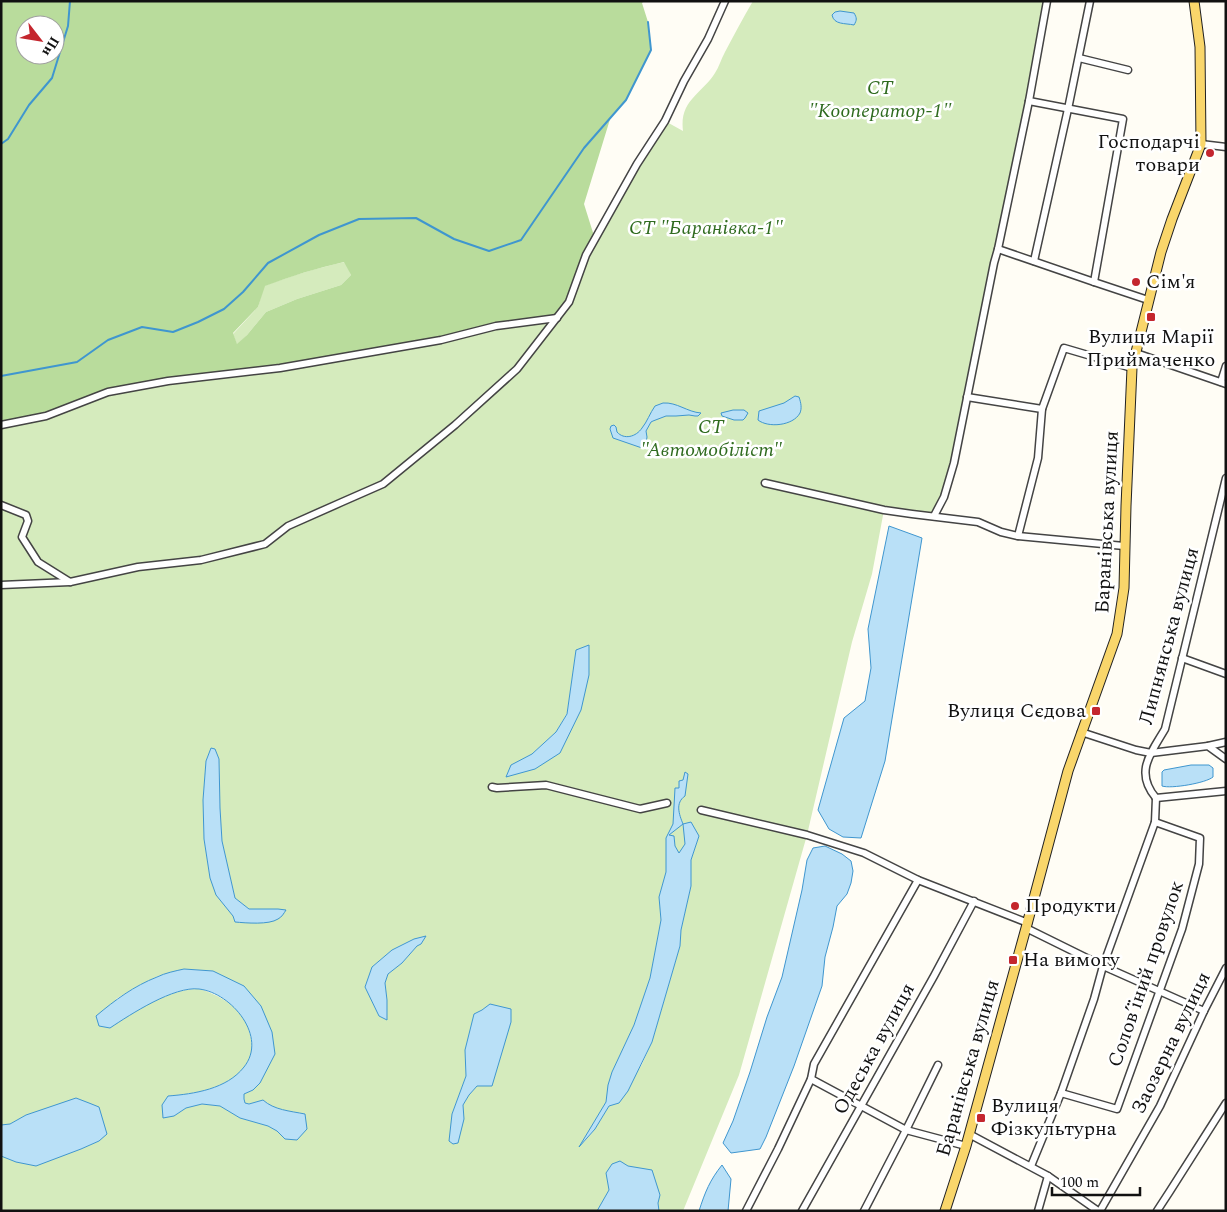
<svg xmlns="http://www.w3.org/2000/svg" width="1227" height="1212" viewBox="0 0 1227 1212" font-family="Spectral,serif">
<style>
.green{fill:#d5ebbd;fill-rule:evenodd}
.forest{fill:#b9dc9c;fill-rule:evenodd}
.water{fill:#b9e0f7;stroke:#3f96cf;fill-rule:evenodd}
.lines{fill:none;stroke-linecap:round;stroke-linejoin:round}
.stream{stroke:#3f96cf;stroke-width:2}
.minor-casing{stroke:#444;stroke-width:9}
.major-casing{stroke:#222;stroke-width:11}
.minor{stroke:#fff;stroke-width:6}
.major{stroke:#f9d66b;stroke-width:9}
.poi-dot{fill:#c4262e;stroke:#fff;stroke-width:2}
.labels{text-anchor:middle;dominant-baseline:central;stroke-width:5;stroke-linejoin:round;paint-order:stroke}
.park-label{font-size:20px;font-style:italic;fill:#2f6b1f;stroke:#fff}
.poi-label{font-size:20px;fill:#111;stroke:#fff;text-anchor:start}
.street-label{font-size:20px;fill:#111;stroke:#fff}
</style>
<rect width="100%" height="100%" fill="#fffdf5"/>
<g class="green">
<path d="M753 1H1047L954 463 934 516 884 510 872 574 852 642 807 835 739 1075 683 1211H659L658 1203 609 1190 597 1211H1V1156L63 1155 81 1149 99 1141 50 1108 26 1115 10 1124 1 1125V425L108 392 586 255 665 121 683 131C679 100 702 94 715 73 719 67 721 59 725 52 734 35 743 18 753 1ZM576 650 569 735 511 765 532 754 556 732 567 713ZM211 748 219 759 220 808 222 841 235 898 249 909H278L235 922 233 916 210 878 204 839 203 800 206 761ZM684 824 699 836 691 860V886L681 930 680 946 652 1042 642 1064 619 1103 609 1106 595 1129 583 1143 606 1102 612 1072 634 1025 650 978 661 920 659 897 666 872V838L674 836 675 846 679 854 685 844ZM414 939 417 946 402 963 388 974 385 983 387 1000V1020L379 1016 365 987 372 967 392 950ZM184 969 213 971 275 1054 253 1090 244 1094V1099L245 1103 249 1104 263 1100C274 1110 290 1111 305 1114L285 1139 277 1131 268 1126 240 1118 220 1106 202 1104 186 1108 174 1116 168 1096C193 1094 228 1089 244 1067 247 1063 250 1058 251 1053 254 1040 247 1021 238 1011 233 1005 226 1001 219 997 213 994 205 990 198 989 177 988 145 1005 128 1016L116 999 136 987 158 976ZM490 1004 511 1022 501 1052 477 1086 469 1095 463 1105 464 1119 452 1114 466 1076 465 1050 474 1014 482 1010Z"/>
<path d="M345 262 351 275 341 285 297 299 266 312 247 335 237 345 233 334 258 307 264 286C291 276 317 268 345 262Z"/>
</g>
<path class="forest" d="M1 1H644L642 3 648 22 651 50 626 100 611 116 584 204 595 239 569 302 557 318 496 326 441 340 108 392 46 416 1 425ZM25 25H55V55H25ZM344 262 351 275 341 285 297 299 266 312 247 335 237 344 233 333 258 307 265 286C291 276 317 268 344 262Z"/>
<g class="water">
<path d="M840 11 854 13C857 18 857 20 854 25 845 23 834 25 832 15L835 12Z"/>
<path d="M795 396 799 397C801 403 802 408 800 413 793 426 768 428 758 420L759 411 784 403Z"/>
<path d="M663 403C677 402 687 412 701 413L698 416H695L689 415 676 416H666L653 421 651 422 646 431 647 437 646 443 642 448 613 438 610 429 611 426 614 425 616 427 617 432C624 440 636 437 642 428 647 422 650 413 655 406Z"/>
<path d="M733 410H744L748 413 745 418 743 420H734L722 416 721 413Z"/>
<path d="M889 526 922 538 885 761 861 838 843 837 829 829 818 810 844 718 865 701 871 668 868 629Z"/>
<path d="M589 645V675L581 710 560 753 535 769 506 777 511 765 532 754 556 732 567 714 576 650Z"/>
<path d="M211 748 215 749 219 759 220 808 222 841 235 898 249 909H278L286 910C284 913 282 917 278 919 269 925 246 923 235 922L233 916 216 895 210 878 204 839 203 800 206 761Z"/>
<path d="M1191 765H1209L1213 768V777C1206 783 1171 789 1162 786V772L1164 770Z"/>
<path d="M685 772 688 774 685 796C675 803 679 814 683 824L691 822 699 836 691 860V886L681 930 680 946 652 1042 628 1091 619 1103 609 1106 595 1129 579 1147 606 1102 608 1085 612 1072 634 1025 650 978 661 920 659 897 666 872V838L673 824 675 788H679V781L683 780ZM683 824 685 844 679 853 675 846 674 836 669 835Z"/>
<path d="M825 846 842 854 851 861 853 871 851 883 847 894 837 906 833 927 825 957 822 986 794 1066 766 1137 760 1149 731 1153 723 1143 733 1121 750 1072 767 1017 782 977 802 890 807 860 813 848Z"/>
<path d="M426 936 421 944 417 946 402 963 388 974 385 983 387 1000V1020L379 1016 365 987 372 967 392 950 414 939Z"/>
<path d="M184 969 213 971 244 986 261 1006 272 1032 275 1054 260 1083 253 1090 244 1094V1099L245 1103 249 1104 263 1100C274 1110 290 1111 305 1114L307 1129 297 1140 285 1139 277 1131 268 1126 240 1118 220 1106 202 1104 186 1108 174 1116 163 1118 162 1105 168 1096C194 1094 227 1089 244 1067 268 1037 232 993 199 989 174 986 131 1014 110 1028L99 1026 96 1016C115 1000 134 986 157 977 165 973 175 971 184 969Z"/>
<path d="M490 1004 511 1009V1022L492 1086H477L469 1095 463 1105 464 1119 458 1143 453 1144 449 1141 452 1114 466 1076 465 1050 474 1014 482 1010Z"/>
<path d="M76 1098 89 1103 99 1107 107 1134 99 1141 81 1149 36 1166 16 1162 1 1156V1125L10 1124 26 1115Z"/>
<path d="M620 1161 628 1166 652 1170 660 1195 658 1203 659 1211H597L609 1190 606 1173 612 1164Z"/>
<path d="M722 1165 731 1179 728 1211H699C705 1192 710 1180 722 1165Z"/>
</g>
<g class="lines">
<g class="stream">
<path d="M1 144 8 139 29 105 52 78 68 26 70 1"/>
<path d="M1 376 77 362 108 340 142 327 173 332 198 322 224 309 243 292 268 263 319 235 359 219 416 218 454 239 489 251 521 240 584 148 626 100 651 50 648 22"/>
</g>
<defs>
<g id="minor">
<path d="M1079 58 1128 70"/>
<path d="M1029 101 1123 119 1094 282"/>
<path d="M1201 144 1226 147"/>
<path d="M998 249 1094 282 1148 300"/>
<path d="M1034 261 1068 109 1090 1"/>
<path d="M1136 353 1226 384"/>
<path d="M1221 382 1226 366"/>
<path d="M967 397 1042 409"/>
<path d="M1 425 46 416 108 392 168 381 280 368 441 340 496 326 557 318"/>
<path d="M765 483 884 510 912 514 978 522 1001 532 1018 536 1124 546"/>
<path d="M1 505 26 515 28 521 22 537 38 562 70 582"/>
<path d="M934 516 944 497 954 463 994 263 998 249 1029 101 1047 1"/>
<path d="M1018 536 1038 458 1042 409 1064 348 1132 368"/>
<path d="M1 585 70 582 138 567 201 560 265 544 288 526 342 502 383 484 455 425 517 369 569 302 586 255 637 164 665 121 684 81 708 39 725 1"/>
<path d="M1182 658 1226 674"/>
<path d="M1081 732 1136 750 1151 753 1208 746 1226 759"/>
<path d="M1208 746 1226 742"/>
<path d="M492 787 497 788 546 785 640 809 667 803"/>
<path d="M1156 798C1134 772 1151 753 1165 729L1226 478"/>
<path d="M1156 798 1226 791"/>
<path d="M701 810 807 835 864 853 918 880 1028 923"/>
<path d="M1026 928 1103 966 1204 1011"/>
<path d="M811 1079 906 1130 966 1146"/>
<path d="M1061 1093 1117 1109 1182 929 1199 864 1200 838 1155 822"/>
<path d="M969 1134 1048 1176 1098 1211"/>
<path d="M1031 1166 1061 1093 1094 999 1103 966 1155 822 1156 798"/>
<path d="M746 1211 778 1149 811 1079 814 1064 918 880"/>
<path d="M802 1211 934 976 974 901"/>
<path d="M864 1211 906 1130 938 1065"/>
<path d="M1038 1211 1048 1176"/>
<path d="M1100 1211 1160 1106 1204 1011 1226 968"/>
<path d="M1157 1211 1170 1191 1226 1103"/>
</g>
<path id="major" d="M945 1211 966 1146 1026 928 1068 771 1117 634 1124 588 1126 506 1132 368 1161 252 1172 219 1201 144 1200 47 1194 1"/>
</defs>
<use href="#minor" class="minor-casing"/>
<use href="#major" class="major-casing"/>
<use href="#minor" class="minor"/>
<use href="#major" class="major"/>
</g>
<g class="poi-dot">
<circle cx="1210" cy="153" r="5"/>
<circle cx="1136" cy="282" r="5"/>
<rect x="1146" y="312" width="10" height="10" rx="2.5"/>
<rect x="1091" y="706" width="10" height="10" rx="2.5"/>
<circle cx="1015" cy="906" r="5"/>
<rect x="1008" y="955" width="10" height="10" rx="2.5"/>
<rect x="976" y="1113" width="10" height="10" rx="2.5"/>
</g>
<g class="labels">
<g class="park-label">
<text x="880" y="88">СТ<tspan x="880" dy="23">"Кооператор-1"</tspan></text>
<text x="706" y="228">СТ "Баранівка-1"</text>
<text x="711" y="427">СТ<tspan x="711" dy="23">"Автомобіліст"</tspan></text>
</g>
<g class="poi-label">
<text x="1200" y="142" text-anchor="end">Господарчі<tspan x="1200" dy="23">товари</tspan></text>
<text x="1146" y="282">Сім'я</text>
<text x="1151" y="337" text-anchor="middle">Вулиця Марії<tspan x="1151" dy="23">Приймаченко</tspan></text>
<text x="1086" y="711" text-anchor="end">Вулиця Сєдова</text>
<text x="1025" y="906">Продукти</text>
<text x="1023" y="960">На вимогу</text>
<text x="991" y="1106">Вулиця<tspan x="991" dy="23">Фізкультурна</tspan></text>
</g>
<g class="street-label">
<text transform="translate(1107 522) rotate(-87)">Баранівська вулиця</text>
<text transform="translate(1169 636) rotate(-75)">Липнянська вулиця</text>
<text transform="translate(1146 974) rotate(-71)">Соловʼїний провулок</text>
<text transform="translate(1171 1043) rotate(-64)">Заозерна вулиця</text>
<text transform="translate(874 1049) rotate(-61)">Одеська вулиця</text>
<text transform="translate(968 1068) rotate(-74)">Баранівська вулиця</text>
</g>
</g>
<rect width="1227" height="1212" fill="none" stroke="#111111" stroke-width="5"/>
<g transform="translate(40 40) rotate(121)"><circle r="24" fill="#ffffff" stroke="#a0a0a0"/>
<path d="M0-4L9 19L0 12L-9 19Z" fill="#c4262e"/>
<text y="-8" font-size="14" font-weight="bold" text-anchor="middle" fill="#111111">Пн</text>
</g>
<path d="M1052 1187v8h88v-8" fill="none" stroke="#111111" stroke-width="2.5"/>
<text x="1060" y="1187" font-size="15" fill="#111111" stroke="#ffffff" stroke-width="4" paint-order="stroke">100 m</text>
</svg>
